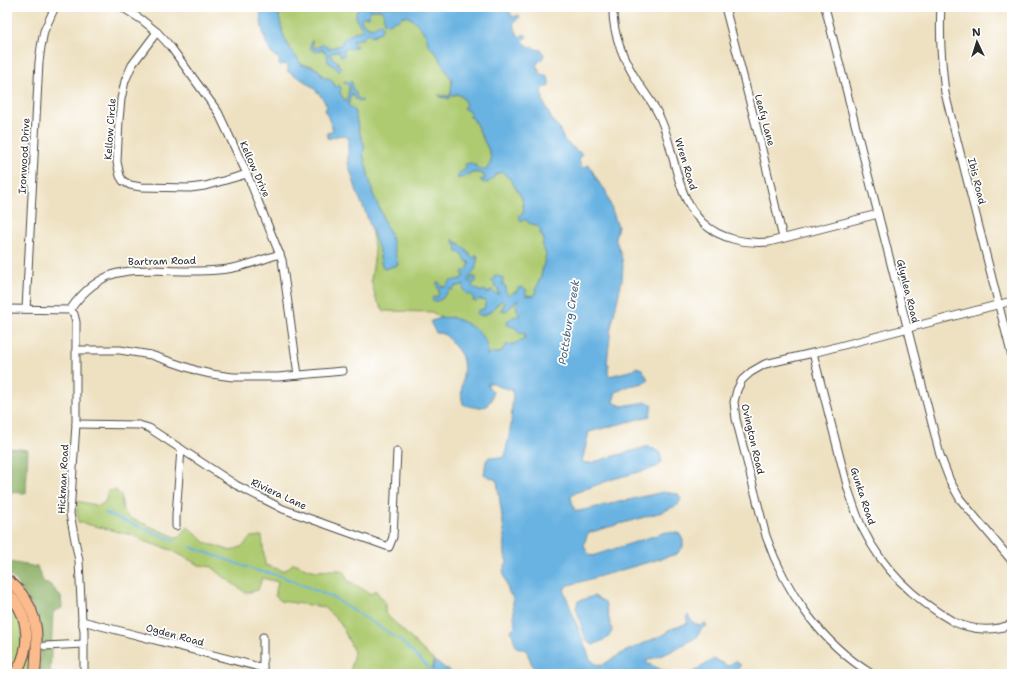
<svg xmlns="http://www.w3.org/2000/svg" width="1019" height="681" viewBox="0 0 1019 681" font-family="'Shantell Sans',sans-serif">
<style>
.green{fill:#aecb71;stroke:#6c7b4e}
.forest{fill:#8aaf63;stroke:#5a6d47}
.water{fill:#69b3e2;stroke:#4a6f86}
.lines{fill:none;stroke-linecap:round;stroke-linejoin:round}
.stream{stroke:#69b3e2;stroke-width:2}
.minor-casing{stroke:#484642;stroke-width:9}
.highway-casing{stroke:#484642;stroke-width:12}
.minor{stroke:#fff;stroke-width:7}
.highway{stroke:#fbbb8c;stroke-width:10}
.labels{text-anchor:middle;dominant-baseline:central;stroke-width:3.5;stroke-linejoin:round;paint-order:stroke}
.street-label{font-size:10px;fill:#2b2b2b;stroke:#fff}
.water-label{font-size:11px;font-style:italic;fill:#446174;stroke:#fff}
</style>
<rect width="100%" height="100%" fill="#fff"/>
<filter id="ink" filterUnits="userSpaceOnUse"><feTurbulence type="fractalNoise" baseFrequency=".025" numOctaves="2"/><feDisplacementMap in="SourceGraphic" scale="8" xChannelSelector="R" yChannelSelector="G"/><feConvolveMatrix kernelMatrix="1 2 1 2 8 2 1 2 1" color-interpolation-filters="sRGB"/></filter>
<filter id="wash" filterUnits="userSpaceOnUse"><feTurbulence type="fractalNoise" baseFrequency=".012" numOctaves="4" result="noise"/><feDisplacementMap in="SourceGraphic" scale="16" xChannelSelector="R" yChannelSelector="G"/><feGaussianBlur stdDeviation="0.9" result="paint"/><feColorMatrix in="noise" values="0 0 0 0 0 0 0 0 0 0 0 0 0 0 0 0 0 1.4 0 .05"/><feComposite in="paint" operator="in"/></filter>
<g filter="url(#wash)">
<rect width="100%" height="100%" fill="#eee1c1"/>
<g class="green">
<path d="M277 7H356L358 11 356 19 363 30 348 37 343 40 341 45 328 49 326 45 316 48 313 47 312 41 310 46 312 50 323 49 324 52 327 54 328 62 334 66 338 71V62L330 56V54L336 51 353 46 354 40 362 39 368 33 373 36 377 33 373 28C368 27 363 25 361 19L370 10C384 10 384 11 393 20 397 19 401 16 405 16 413 17 425 31 427 39 428 41 428 43 428 45L435 51 448 74 452 79 451 93 449 96H442L441 98 458 94 463 98 490 153 491 162 486 170C474 167 470 167 459 173L460 177C468 173 474 172 483 174L485 179 481 182 492 180 496 174 502 172 510 179 522 198 524 212 519 217 536 225 541 230 540 233 544 239 542 246 546 254 541 276 534 296 525 295 517 292 509 295 505 291 503 285 495 279V283L500 294C489 293 482 293 472 287L471 281 469 282 468 280 475 270 478 256 475 258H471L470 254 459 243 456 244 466 261 469 262V268L466 271 462 272 464 276C460 280 448 287 443 287 441 287 438 285 437 285L439 291 438 297H434L442 299C449 288 452 286 465 285L470 294 474 298 473 301 478 299 486 301 484 309 482 310 484 315 492 311 497 304 503 300 505 302 503 307 518 300 519 301 517 309 520 316 516 328 519 333 526 334 525 338 514 344 506 345 500 353H491L486 355 453 317 441 318 432 312 384 311 376 299 371 280 375 253 371 228 379 250 381 263 384 269 398 265 389 230 385 225 382 214 373 194 363 153 365 147 359 131 354 109 348 106 351 94 352 93 357 98 356 93 351 88 352 82H343L349 85V91L346 102 336 87 323 77 319 70 312 66 302 65 288 45 283 34Z"/>
<path d="M116 490 121 496 123 511 130 518 178 538 188 527 205 542 231 551 243 546 251 537 262 536 265 565 284 571 294 563C300 565 306 569 312 570 322 573 336 567 345 572L347 580 371 594 375 590 385 602V613L434 661 432 674H350L354 652 340 622 323 607 281 601 275 596 278 582 262 578 258 590 246 593 225 578 212 567 199 565 171 550 143 541 136 536 78 522 77 511V501L99 506 105 502 108 491Z"/>
<path d="M7 597 15 608 22 628 21 653 10 674H7Z"/>
<path d="M29 648 34 649 32 674H18Z"/>
</g>
<g class="forest">
<path d="M7 446 9 448 28 450 26 493 7 492Z"/>
<path d="M7 559 9 562 37 567 44 583 51 585 61 597 62 608 53 612 50 674H40L41 630 38 616 16 580 7 574Z"/>
</g>
<g class="water">
<path d="M260 7H277L283 34 288 45 302 65C312 66 319 68 323 77L331 79 336 87 339 85 341 88 340 93 346 102 349 91V85L343 82 345 81 352 82V88L356 93 357 98 362 100V102L355 99 352 93 351 94 348 105 354 109 359 131 365 147 363 153 373 194 382 214 385 225 389 230 394 248 398 265 384 269 381 263 379 250 365 211 358 195 348 163V137C342 133 335 137 328 139L327 133 333 130 325 110 327 106C317 87 305 81 287 71L289 68 284 64 280 65 278 63 280 60C277 57 275 57 272 54 264 44 260 20 260 7Z"/>
<path d="M356 7H508L512 17 519 15 520 17 516 20V21L513 24 519 37 525 34 527 37 522 40C526 46 534 49 541 50L544 54 543 58 536 65 541 74 546 75 549 80V86L542 89 543 101 553 122 558 126 564 140 577 151 581 153 582 154 579 158 581 168 589 165 601 186 605 189 618 227 615 238 621 254 623 265 622 280 611 328 607 363 609 364 608 371 609 376 634 370 637 367 642 369 648 379 645 383 629 386 616 392 613 402 622 406 646 402 652 404 650 416 589 432 582 462 590 463 649 446 660 453 662 462 657 467 613 479 572 494 571 498 575 511H579L663 492 678 494 681 499 678 505 662 512 588 533 584 544 587 553 592 556 666 532 679 533 683 540V547L677 554 566 586 564 591 590 659 596 664 602 665 624 652 667 633 668 630 688 623 686 617 688 615 693 623 700 626 705 623 707 626 701 629 697 637 670 652 646 661 647 663 668 673 671 674H536L526 650 516 647 511 630 515 626 512 595H510L507 587 503 570 507 562C504 554 504 547 505 538L497 481C493 478 488 477 484 474L486 461 489 457 501 458 505 456 511 425 512 403 513 397 512 390 497 386 494 383H488V386L493 392 491 401 488 403 487 406C478 408 472 408 463 404 458 389 467 372 462 357 460 352 456 348 453 344 447 337 446 333 436 333L431 324V321C438 319 446 316 453 318 465 321 485 333 487 346 488 348 487 352 487 355L491 353H500L506 345 514 344 525 338 526 334 519 333 516 328 507 325V321L515 316H520L519 313 517 311V309L516 306 519 301 518 300 506 311 500 310 503 307 505 302 503 300 497 304 492 311 482 316 476 313 479 310 484 309 486 301 479 299 476 302 473 301 474 298 470 294 467 295 466 292 463 290 464 285 455 286 453 290 450 289C446 293 443 299 438 301H433L432 298 434 297H438L439 291 437 285V282H439L442 287H445L450 281 461 279 464 276 462 272 463 271H466L469 268 467 267 470 264 469 262 466 261 461 253 457 252 456 244 453 242V239C457 242 460 246 465 248 466 252 470 254 471 257L475 258 476 255 478 256 475 270 468 280 469 282 471 281 472 277H476V282L472 284 473 287 481 292 484 290 486 291V293H489L490 290H492L494 293 499 294 498 289 494 287 495 283 491 281 495 279 494 276H497L503 278V285L506 286 505 291 509 295 514 292H517L518 288 522 287 527 290 525 295 534 296 541 276 546 254 542 246 544 239 540 233 541 230 536 225C531 224 528 224 525 219L521 221 519 216 524 212 522 198 510 179 502 172 496 174C492 180 487 187 480 180L481 179 484 180 485 179 483 174 476 172 466 175 463 178 460 177 459 179 457 178 459 173 466 169 465 164 469 163 475 164 476 167 486 170 491 162 490 153 473 118 470 117 469 115 470 113 468 110H465L464 108 466 105 463 98 458 94 452 95 448 99C445 97 441 98 438 95H440L442 96H449L451 93 452 79 448 74 435 51 428 45C427 43 428 41 427 39 425 31 404 5 399 21L393 20 392 23 389 24 385 23 384 20 383 11 380 10H370L369 17H363L361 19C363 25 368 27 373 28L376 25 381 23 383 26 381 32 371 36 368 33 362 39 354 40 353 46 357 45V46L354 48 343 49 345 55 344 56H340L339 51H336L330 54V56L338 62 337 64 341 67 339 72 338 71 334 66 328 62 327 54 324 52 323 49 316 52 312 50 310 46 312 40 313 47 316 48 324 44 326 45 328 49 341 45 343 40 354 32 363 30 356 19V12L358 11Z"/>
<path d="M594 596 605 602 612 631 608 638 593 645 586 641 576 608 578 601Z"/>
<path d="M714 659 728 666 735 661 741 665 736 671 732 674H690Z"/>
<path d="M434 661 453 673V674H432Z"/>
</g>
<g class="lines">
<g class="stream">
<path d="M105 513 175 541"/>
<path d="M191 547 258 571 278 575 334 598 400 640 433 672"/>
</g>
</g>
</g>
<g filter="url(#ink)">
<g class="lines">
<defs>
<g id="minor">
<path d="M122 7 142 20 157 32 170 46 218 112 226 129 247 174 282 260 298 375"/>
<path d="M613 7C612 34 624 61 639 84 647 96 656 107 661 120 676 154 675 196 703 223 720 239 746 244 769 242L878 214"/>
<path d="M725 7 760 141 783 238"/>
<path d="M825 7 940 455 950 481 960 499 1012 561"/>
<path d="M941 7C939 36 942 64 945 93L1012 357"/>
<path d="M157 32 132 65 125 81 121 99 119 120 117 162 120 176 123 181 130 185 141 187 190 188 205 186 247 174"/>
<path d="M7 309 70 310C82 292 101 275 123 272 133 270 144 270 154 270 175 271 197 272 218 270 239 269 260 260 280 254"/>
<path d="M26 309 39 62 41 47 44 31 55 7"/>
<path d="M70 310 74 314 76 322V424L70 514 79 561 82 621 84 630V674"/>
<path d="M76 350H120L151 355 198 371 211 374 233 377H278L343 371"/>
<path d="M813 353 848 489C853 503 857 517 863 529 883 570 915 600 954 622 972 630 993 632 1012 624"/>
<path d="M76 424 139 425 149 428 236 485 283 509 389 547 393 537 397 451"/>
<path d="M176 526V515L181 449"/>
<path d="M82 621 263 668"/>
<path d="M263 637V674"/>
<path d="M45 646 84 644"/>
<path d="M872 674C821 643 785 591 766 536L736 419 734 402 737 390 742 380 751 372 765 364 813 353 1012 301"/>
</g>
<g id="highway">
<path d="M7 580C12 583 17 588 21 593 41 617 37 644 35 674"/>
<path d="M7 593C27 610 31 640 21 663 19 667 17 671 14 674"/>
</g>
</defs>
<use href="#minor" class="minor-casing"/>
<use href="#highway" class="highway-casing"/>
<use href="#minor" class="minor"/>
<use href="#highway" class="highway"/>
</g>
</g>
<g class="labels">
<g class="street-label">
<text transform="translate(765 120) rotate(75)">Leafy Lane</text>
<text transform="translate(110 129) rotate(-86)">Kellow Circle</text>
<text transform="translate(24 156) rotate(-87)">Ironwood Drive</text>
<text transform="translate(686 164) rotate(73)">Wren Road</text>
<text transform="translate(255 169) rotate(66)">Kellow Drive</text>
<text transform="translate(977 181) rotate(76)">Ibis Road</text>
<text transform="translate(162 261) rotate(-1)">Bartram Road</text>
<text transform="translate(908 291) rotate(76)">Glynlea Road</text>
<text transform="translate(753 439) rotate(77)">Ovington Road</text>
<text transform="translate(63 479) rotate(-87)">Hickman Road</text>
<text transform="translate(279 494) rotate(25)">Riviera Lane</text>
<text transform="translate(863 496) rotate(72)">Gunka Road</text>
<text transform="translate(175 635) rotate(15)">Ogden Road</text>
</g>
<g class="water-label">
<text transform="translate(569 322) rotate(-81)">Pottsburg Creek</text>
</g>
</g>
<rect width="1019" height="681" fill="none" stroke="#fff" stroke-width="24"/>
<g transform="translate(977 42) rotate(356)" stroke="#ffffff" stroke-width="3" paint-order="stroke">
<path d="M0-3L7 15L0 10L-7 15Z" fill="#2b2b2b"/>
<text y="-6" font-size="11" font-weight="bold" text-anchor="middle" fill="#2b2b2b">N</text>
</g>
</svg>
